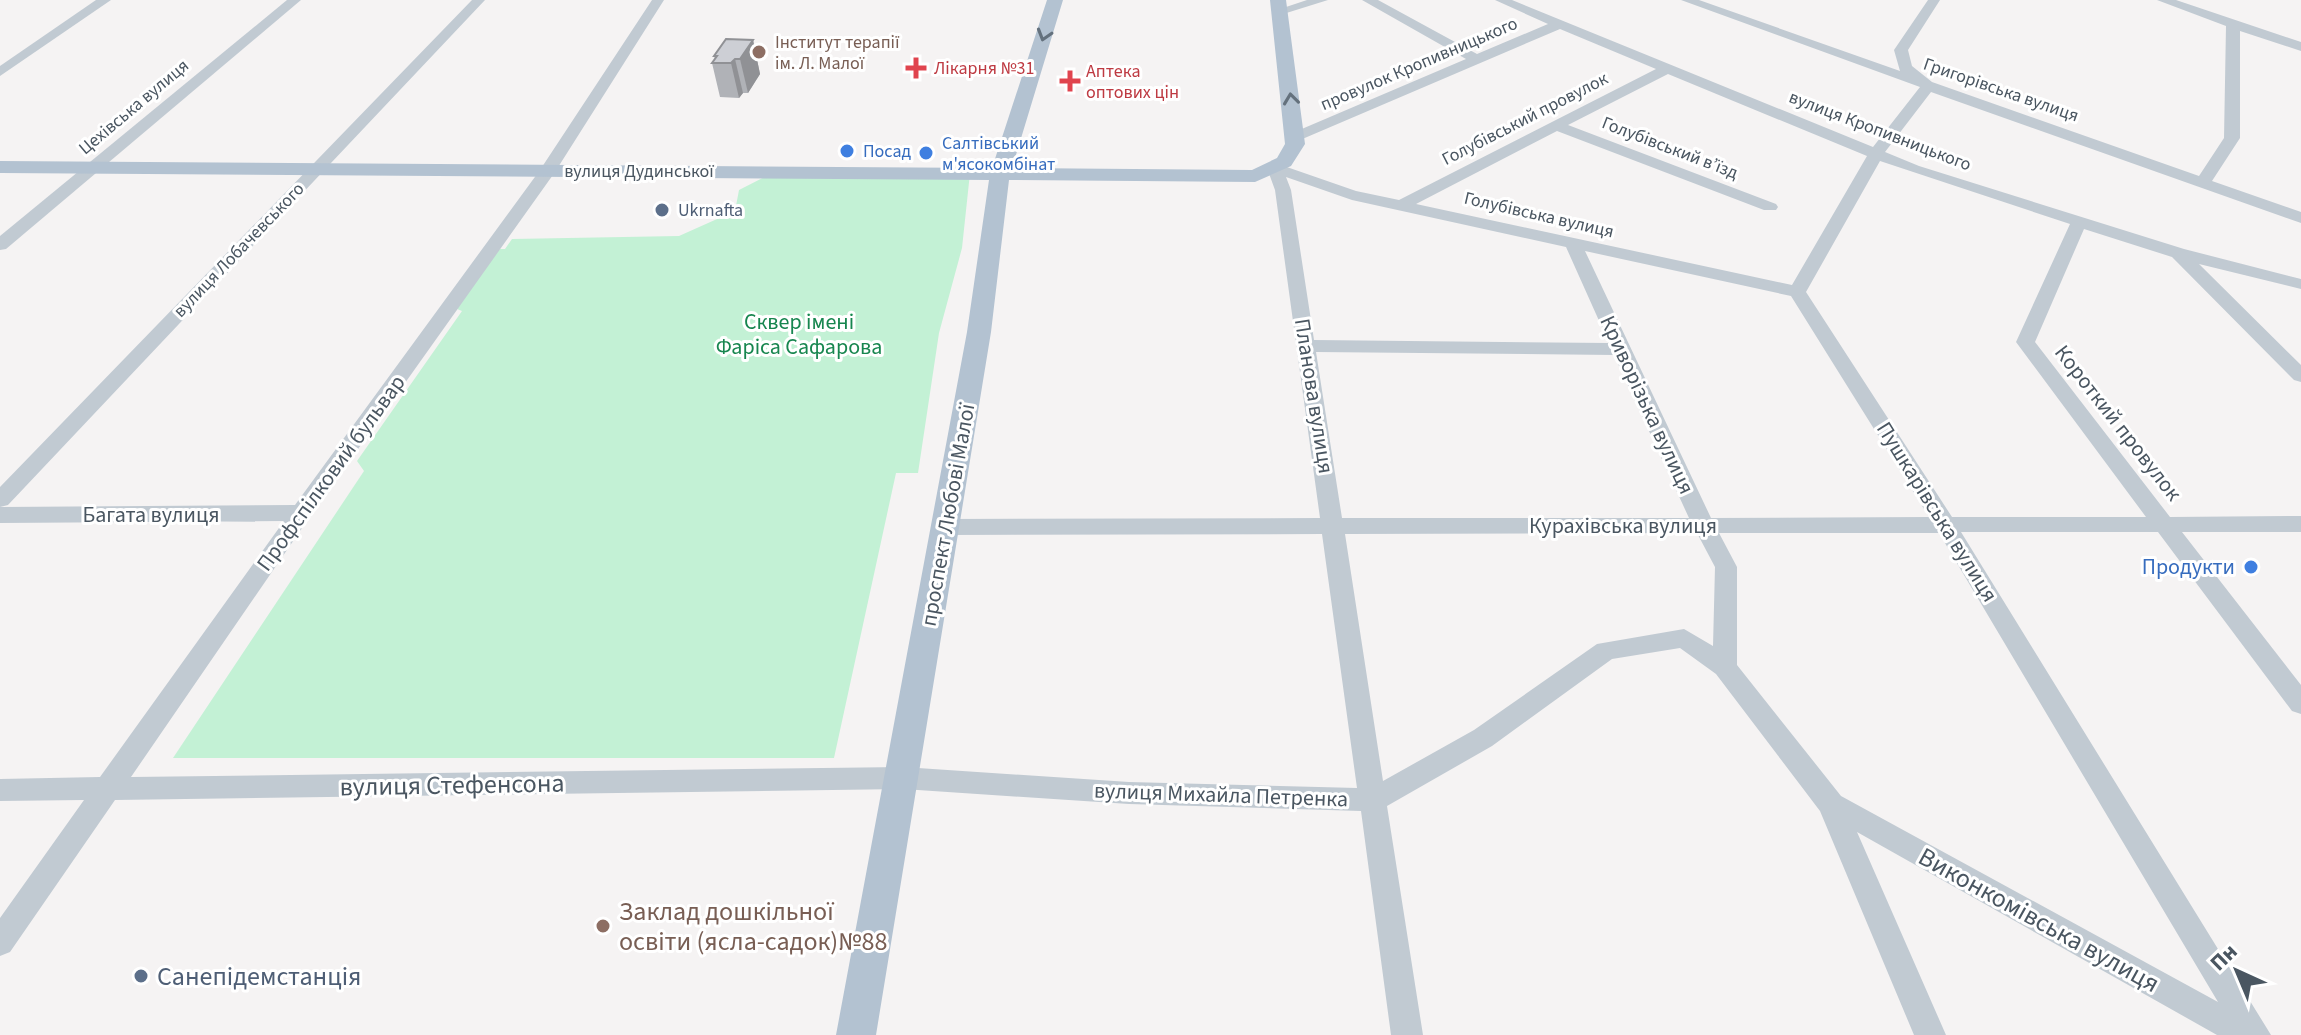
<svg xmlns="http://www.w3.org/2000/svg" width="2301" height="1035" viewBox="0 0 2301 1035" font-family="'Source Sans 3',sans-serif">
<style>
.green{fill:#c3f1d5}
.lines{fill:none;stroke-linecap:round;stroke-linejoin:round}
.minor{fill:#c1cad2;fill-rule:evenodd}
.major{fill:#b3c2d1;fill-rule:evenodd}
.wall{fill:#b0b2b7}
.shaded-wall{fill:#909195}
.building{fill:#cdcfd5;stroke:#909195;stroke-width:2}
.oneway{stroke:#64717d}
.education-dot{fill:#8d6e63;stroke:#fff;stroke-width:3}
.health-dot{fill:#e0444e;stroke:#fff;stroke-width:3}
.shop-dot{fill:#3f7fe0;stroke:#fff;stroke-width:3}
.service-dot{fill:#5c6f8a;stroke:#fff;stroke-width:3}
.labels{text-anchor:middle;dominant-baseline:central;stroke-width:6;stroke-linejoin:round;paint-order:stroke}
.far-education-label{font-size:18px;fill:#785e54;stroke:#fff;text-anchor:start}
.far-street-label{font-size:18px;fill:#4a5661;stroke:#fff}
.far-health-label{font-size:18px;fill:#be3a42;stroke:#fff;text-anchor:start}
.far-shop-label{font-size:18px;fill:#366cbe;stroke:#fff;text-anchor:start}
.far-service-label{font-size:18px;fill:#4e5e75;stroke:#fff;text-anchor:start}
.park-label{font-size:22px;fill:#17864f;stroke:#fff}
.street-label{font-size:22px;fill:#4a5661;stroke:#fff}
.shop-label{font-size:22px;fill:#366cbe;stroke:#fff;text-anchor:end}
.near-street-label{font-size:26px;fill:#4a5661;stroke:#fff}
.near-education-label{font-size:26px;fill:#785e54;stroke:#fff;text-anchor:start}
.near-service-label{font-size:26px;fill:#4e5e75;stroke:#fff;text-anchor:start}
</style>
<rect width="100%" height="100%" fill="#f5f3f3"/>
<path class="green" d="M778 170 970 173 962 248 939 333 918 473H896L834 758H173L364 471 357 461 462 311 457 309 474 280 500 249H505L512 239 679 236 735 211 739 190Z"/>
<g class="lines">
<g class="minor">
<path d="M96 0H111L0 76V66Z"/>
<path d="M287 0H301L6 249 0 250V236Z"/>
<path d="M472 0H485L8 505 0 507 295 505 540 170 652 0H664L555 172 309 518 131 777 903 767 1129 782 1357 788 1322 534 946 535 938 532 935 527 938 522 946 519 1320 518 1275 190 1267 168 1269 165H1281L1356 191 1399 200 1656 69 1560 29 1300 140H1290V134L1466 59 1362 0H1378L1477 54 1548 24 1495 0H1512L1873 147 1920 87 1681 0H1699L1900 71 1894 50 1928 0H1940L1908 50 1912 66 1932 82 2199 176 2224 138 2226 26 2157 0H2176L2301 42V51L2240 31V138L2212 181 2301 212V223L1931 92 1885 152 1919 166 2184 249 2301 279V289L2199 264 2301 365V382L2294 380 2172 257 2084 229 2035 342 2170 517 2301 516V532H2182L2301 685V714L2292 711 2158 532H1961L2271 1035H2217L1857 832 1946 1035H1914L1820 811 1716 674 1680 648 1612 659 1492 746 1387 806 1423 1035H1391L1361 811 1129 804 903 789 115 800 10 952 0 956V918L84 800 0 801V779L100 777 284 521 0 523V487ZM1668 74 1867 156 1792 285 1416 204 1557 131 1764 210H1776L1778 207 1776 204 1568 125ZM1880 161 2070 224 2016 342 2146 517H1952L1806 292ZM1286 177 1352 200 1566 247 1609 343 1314 340 1291 190ZM1585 251 1791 296 1929 517 1711 518ZM1316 352 1614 355 1689 518H1342ZM1697 533 1715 567 1713 646 1684 629 1597 644 1474 730 1383 781 1345 534ZM1719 533H1939L2218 1002 1841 796 1737 665V567Z"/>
<path d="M1307 0H1328L1280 15 1274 11Z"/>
</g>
<path class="major" d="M1047 0H1063L1012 168 1252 170 1277 158 1285 144 1270 0H1286L1305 144 1291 166 1255 182 1009 180 991 332 876 1035H836L967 332 989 180 0 173V161L992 168Z"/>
</g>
<path class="wall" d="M753 40 760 74 748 93H743L739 98 720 97 712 63 715 59 714 56Z"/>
<g class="shaded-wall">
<path d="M753 40 760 74 748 93 740 59Z"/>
<path d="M735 59 743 93 739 98 731 63Z"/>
</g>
<path class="building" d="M726 39 753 40 740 59H735L731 63H712L717 56H714Z"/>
<defs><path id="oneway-chevron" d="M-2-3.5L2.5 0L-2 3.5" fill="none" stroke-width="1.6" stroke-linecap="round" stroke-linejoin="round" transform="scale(2)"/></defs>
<g class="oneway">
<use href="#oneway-chevron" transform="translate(1044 35) rotate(107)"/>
<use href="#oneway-chevron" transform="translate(1291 99) rotate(-97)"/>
</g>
<g class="education-dot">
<circle cx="759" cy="52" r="8"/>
<circle cx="603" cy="926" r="8"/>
</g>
<g class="health-dot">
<path d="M912 56h8v8h8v8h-8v8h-8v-8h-8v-8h8z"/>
<path d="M1066 69h8v8h8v8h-8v8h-8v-8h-8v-8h8z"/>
</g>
<g class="shop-dot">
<circle cx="847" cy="151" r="8"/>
<circle cx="926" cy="153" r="8"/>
<circle cx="2251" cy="567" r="8"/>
</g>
<g class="service-dot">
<circle cx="662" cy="210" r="8"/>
<circle cx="141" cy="976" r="8"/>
</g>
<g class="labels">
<g class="far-education-label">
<text x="775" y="42">Інститут терапії<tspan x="775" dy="21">ім. Л. Малої</tspan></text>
</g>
<g class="far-street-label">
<text transform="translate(1419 64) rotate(-23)">провулок Кропивницького</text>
<text transform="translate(2001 90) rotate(19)">Григорівська вулиця</text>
<text transform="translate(134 107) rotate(-40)">Цехівська вулиця</text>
<text transform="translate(1525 119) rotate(-27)">Голубівський провулок</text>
<text transform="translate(1880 131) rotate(21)">вулиця Кропивницького</text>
<text transform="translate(1670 148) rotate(21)">Голубівський в’їзд</text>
<text x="639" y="171">вулиця Дудинської</text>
<text transform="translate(1539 215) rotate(13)">Голубівська вулиця</text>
<text transform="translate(239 250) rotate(-46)">вулиця Лобачевського</text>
</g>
<g class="far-health-label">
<text x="934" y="68">Лікарня №31</text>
<text x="1086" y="71">Аптека<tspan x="1086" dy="21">оптових цін</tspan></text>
</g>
<g class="far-shop-label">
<text x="942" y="143">Салтівський<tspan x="942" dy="21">м'ясокомбінат</tspan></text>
<text x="863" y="151">Посад</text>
</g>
<g class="far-service-label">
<text x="678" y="210">Ukrnafta</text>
</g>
<g class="park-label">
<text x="799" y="322">Сквер імені<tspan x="799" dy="25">Фаріса Сафарова</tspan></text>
</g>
<g class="street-label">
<text transform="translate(1314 396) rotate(81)">Планова вулиця</text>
<text transform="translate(1647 405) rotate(65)">Криворізька вулиця</text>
<text transform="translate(2118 423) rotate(52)">Короткий провулок</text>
<text transform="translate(331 473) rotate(-54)">Профспілковий бульвар</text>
<text transform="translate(1937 512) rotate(58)">Пушкарівська вулиця</text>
<text x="151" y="515">Багата вулиця</text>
<text transform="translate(948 515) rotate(-80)">проспект Любові Малої</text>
<text x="1623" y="526">Курахівська вулиця</text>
<text transform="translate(1221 795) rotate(2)">вулиця Михайла Петренка</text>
</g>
<g class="shop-label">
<text x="2235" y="567">Продукти</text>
</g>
<g class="near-street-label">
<text transform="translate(452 785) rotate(-1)">вулиця Стефенсона</text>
<text transform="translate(2039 920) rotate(29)">Виконкомівська вулиця</text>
</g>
<g class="near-education-label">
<text x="619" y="911">Заклад дошкільної<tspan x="619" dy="30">освіти (ясла-садок)№88</tspan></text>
</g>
<g class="near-service-label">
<text x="157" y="976">Санепідемстанція</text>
</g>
</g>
<g transform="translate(2237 971) rotate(316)" stroke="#ffffff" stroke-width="6" paint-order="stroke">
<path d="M0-6L14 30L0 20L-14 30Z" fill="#4a5661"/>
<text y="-12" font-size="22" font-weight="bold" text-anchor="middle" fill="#4a5661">Пн</text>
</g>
</svg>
